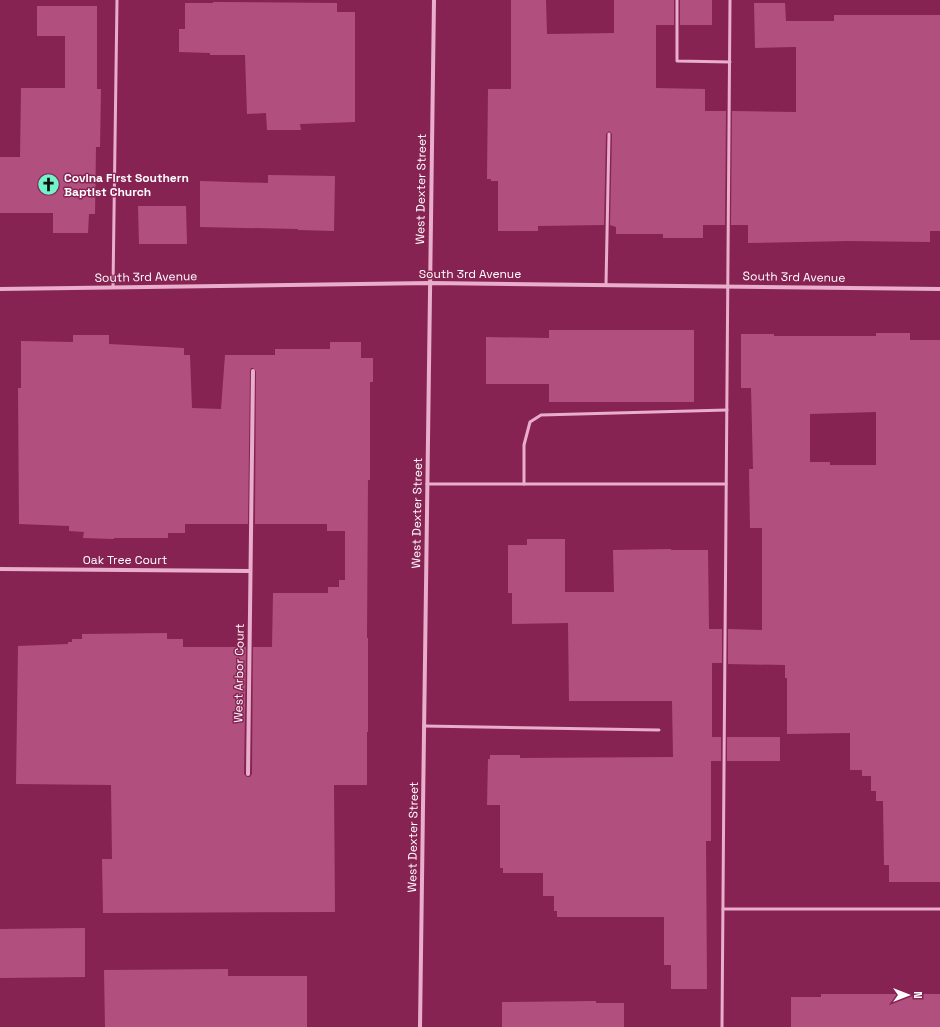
<svg xmlns="http://www.w3.org/2000/svg" width="940" height="1027" viewBox="0 0 940 1027" font-family="'Space Grotesk',sans-serif">
<style>
.building{fill:#b1507f;fill-rule:evenodd}
.lines{fill:none;stroke-linecap:round;stroke-linejoin:round}
.lane{stroke:#e9aecb;stroke-width:3}
.street{stroke:#e9aecb;stroke-width:4}
.labels{text-anchor:middle;dominant-baseline:central;stroke-width:3;stroke-linejoin:round;paint-order:stroke}
.poi-label{font-size:12px;font-weight:bold;fill:#fff;stroke:#872353;text-anchor:start}
.street-label{font-size:12px;fill:#fff;stroke:#872353}
</style>
<rect width="100%" height="100%" fill="#872353"/>
<g class="building">
<path d="M511 0H546L547 34 614 33V0H674V25H656V88L705 89V111H726L725 225H703V238H663V234H616V227L610 225 612 134 609 131 606 134 604 225 538 226V231H498V181H491V179H487L488 89H511Z"/>
<rect x="680" y="0" width="32" height="25"/>
<path d="M213 2 337 3V12H355V122L300 124 301 130H267L266 113 247 114 245 55H210V53L179 52V29H185V3H213Z"/>
<path d="M754 3H785L786 21H834V15H940V231H930V242L849 241 748 243V225H731L732 111 796 112V47L755 48Z"/>
<path d="M37 6H97V89H101L100 147H96L95 214H89L88 233H53V213H0V157H20L21 88H65V36H37Z"/>
<path d="M268 175 335 176 334 231 298 230V229L200 227V181L268 183Z"/>
<path d="M138 206H186L187 244H139Z"/>
<path d="M549 330H694V402H549V384H486V337L549 338Z"/>
<path d="M876 333H910V340H940V882H889V865H884L883 801H876V791H871V776H862V770H850V733L787 734V678H785V665L728 664V629L762 630V528H750L749 469H753L751 388H741V334H774V336H876ZM876 412V465H830V462H810V414Z"/>
<path d="M73 335H109V344L184 348V355H190L192 408 221 409 225 355H275V349H330V342H361V358H373V382H370V480H368L367 638H368V732H367V785H334L335 912 103 913 102 859H112L111 785 16 784 18 646 68 644V642H72V639H82V634L167 633V639H183V647H246L244 774 247 777H250L252 774 253 647H272L273 593H328V587H339V580H345V531H327V524H255L256 371 253 368H251L250 371 248 524H185V533H168V538H114V539L83 538 84 532 69 531V526L19 524 18 388H21V341L73 342Z"/>
<path d="M527 539H565V592H614L613 550 671 549V550H708L709 629H722V663H712V737H721V761H711V841H706L707 989H671V965H664V917H557V911H554V896H543V873H503V868H500V805H487L488 759H490V755H520V758L673 757 672 701H569L568 623 512 624V593H508V545H527Z"/>
<rect x="727" y="737" width="53" height="24"/>
<path d="M85 928V977L0 978V929Z"/>
<path d="M228 969V976H307V1027H105L104 970Z"/>
<path d="M821 994H940V1027H791V997H821Z"/>
<path d="M596 1001V1003H624V1027H502V1002Z"/>
</g>
<g class="lines">
<g class="lane">
<path d="M677 0V61L730 62"/>
<path d="M606 285 609 134"/>
<path d="M113 287 117 0"/>
<path d="M427 484H726"/>
<path d="M524 484V445L530 422 541 415 727 410"/>
<path d="M424 726 659 730"/>
<path d="M723 909H940"/>
<path d="M722 1027 730 0"/>
</g>
<g class="street">
<path d="M0 289 430 283 940 289"/>
<path d="M0 569 250 571"/>
<path d="M248 774 253 371"/>
<path d="M420 1027 434 0"/>
</g>
</g>
<defs>
<symbol id="church-disc" viewBox="-11 -11 22 22"><circle r="9.5" fill="#71f4c9" stroke="#872353"/><path d="M-1.2-6h2.4v3.5h3.3v2.4h-3.3V6h-2.4V-.1h-3.3v-2.4h3.3Z" fill="#111"/></symbol>
</defs>
<g fill-rule="evenodd">
<use href="#church-disc" x="36" y="172" width="25" height="25"/>
</g>
<g class="labels">
<g class="poi-label">
<text x="64" y="178">Covina First Southern<tspan x="64" dy="14">Baptist Church</tspan></text>
</g>
<g class="street-label">
<text transform="translate(421 189) rotate(-89)">West Dexter Street</text>
<text x="470" y="274">South 3rd Avenue</text>
<text transform="translate(146 277) rotate(-1)">South 3rd Avenue</text>
<text transform="translate(794 277) rotate(1)">South 3rd Avenue</text>
<text transform="translate(417 513) rotate(-89)">West Dexter Street</text>
<text x="125" y="560">Oak Tree Court</text>
<text transform="translate(239 673) rotate(-89)">West Arbor Court</text>
<text transform="translate(413 837) rotate(-89)">West Dexter Street</text>
</g>
</g>
<g transform="translate(908 995) rotate(90)" stroke="#872353" stroke-width="3" paint-order="stroke">
<path d="M0-3L7 15L0 10L-7 15Z" fill="#ffffff"/>
<text y="-6" font-size="11" font-weight="bold" text-anchor="middle" fill="#ffffff">N</text>
</g>
</svg>
